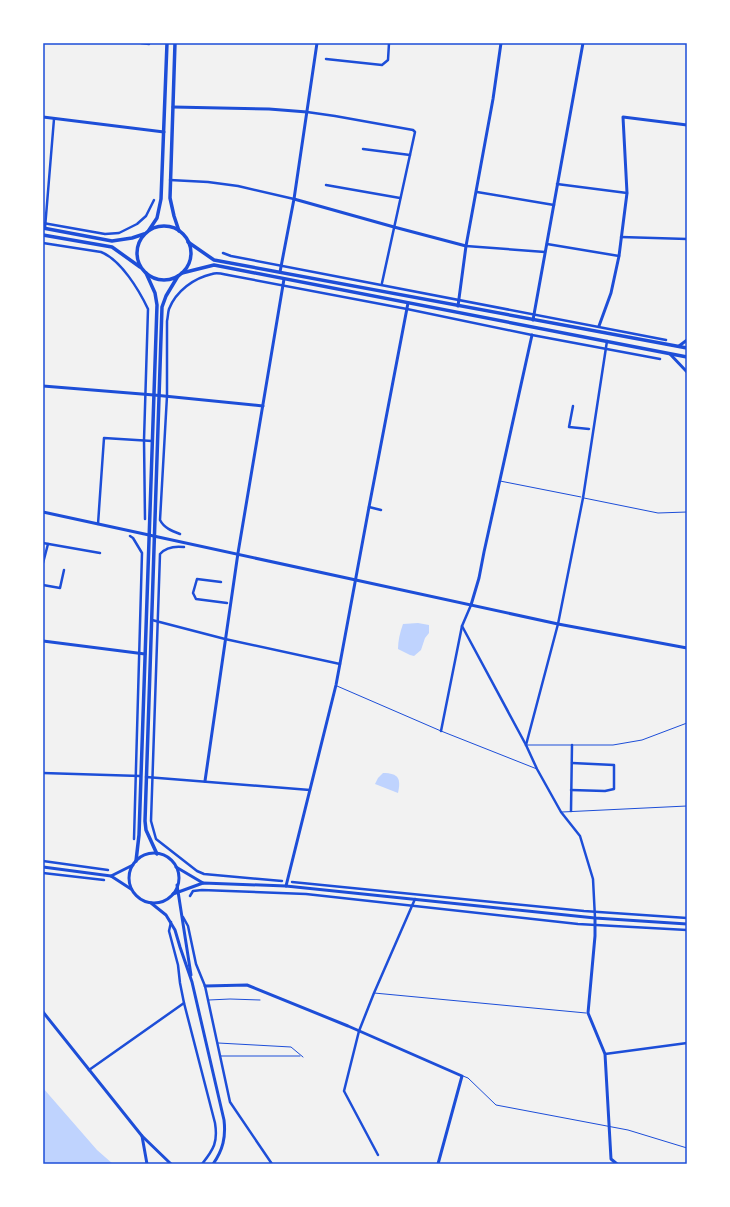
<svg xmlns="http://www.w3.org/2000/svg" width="730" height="1207" viewBox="0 0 730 1207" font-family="'Titillium Web',sans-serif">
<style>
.water{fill:#bfd3fe}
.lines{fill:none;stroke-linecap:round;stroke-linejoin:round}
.service{stroke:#1d4ed8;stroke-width:1}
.minor{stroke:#1d4ed8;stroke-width:2.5}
.tertiary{stroke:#1d4ed8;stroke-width:3}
.secondary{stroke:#1d4ed8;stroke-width:3}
.primary{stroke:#1d4ed8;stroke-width:3.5}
.neatline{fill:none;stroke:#1d4ed8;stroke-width:1.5}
</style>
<rect width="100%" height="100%" fill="#f2f2f2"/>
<g class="water">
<path d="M418 623 429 625V633L425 638 421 650 414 656 410 655 398 649C398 641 400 632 403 624Z"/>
<path d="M383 773C399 773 401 779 398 793L375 784 378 778Z"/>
<path d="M43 1088 97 1150 113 1164H43Z"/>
</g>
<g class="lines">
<g class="service">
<path d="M500 481 581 497"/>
<path d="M584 498 658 513 687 512"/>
<path d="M337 686 441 731 537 769"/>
<path d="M527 745H613L642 740 687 723"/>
<path d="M562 812 687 806"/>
<path d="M374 993 586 1013"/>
<path d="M209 1000 230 999 260 1000"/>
<path d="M218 1043 291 1047 303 1057"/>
<path d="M221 1056H300"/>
<path d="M463 1076 468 1078 496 1105 628 1130 687 1148"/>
</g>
<g class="minor">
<path d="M141 43 149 44"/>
<path d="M326 59 382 65 388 60 389 43"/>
<path d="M307 112 335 116 413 130 415 132 382 283"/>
<path d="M363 149 410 155"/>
<path d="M170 180 208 182 238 186 294 199"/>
<path d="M557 184 627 193"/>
<path d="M326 185 400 198"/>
<path d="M477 192 554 205"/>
<path d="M43 223 105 234 119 233 137 224 146 216 154 200"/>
<path d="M45 228 54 119"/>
<path d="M621 237 687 239"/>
<path d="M43 243 101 252C121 260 139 290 148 309L144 440 145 519"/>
<path d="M547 244 619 256"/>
<path d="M466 246 545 252"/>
<path d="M223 253 231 256 666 340"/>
<path d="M573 406 569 427 589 429"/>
<path d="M369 507 381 510"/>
<path d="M98 524 104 438 152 441"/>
<path d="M180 534C172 531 164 528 160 520L167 396V321C168 317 168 312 169 309 176 291 194 278 212 274 217 272 223 274 228 275L407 309 532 335 660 359"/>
<path d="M130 536 133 538 142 553 134 839"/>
<path d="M43 543 100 553"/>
<path d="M184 547C175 546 166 547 160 554L151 821 156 839 197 871 204 874 282 881"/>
<path d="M43 563 48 544"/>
<path d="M221 582 197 579 193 593 196 599 227 603"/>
<path d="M43 585 60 588 64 570"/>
<path d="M152 620 225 639 340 664"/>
<path d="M462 626 526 745 537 769 561 812 580 836 593 879 595 918"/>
<path d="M441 731 462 626 471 605"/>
<path d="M526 745 558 624 583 498 607 341"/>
<path d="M43 773 140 776"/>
<path d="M146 777 310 790"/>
<path d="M571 790 605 791 614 789V765L572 763"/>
<path d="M571 811 572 745"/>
<path d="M43 861 108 870"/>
<path d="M43 873 104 880"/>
<path d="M292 882 584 911 687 918"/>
<path d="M190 896 193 891 202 890 306 894 578 924 687 930"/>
<path d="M183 917 188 926 196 964 205 986 230 1102 272 1164"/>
<path d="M171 922 169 931 178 965 180 983 184 1003 215 1123C218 1142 214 1149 202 1164"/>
<path d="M605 1054 687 1043"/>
<path d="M89 1070 184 1003"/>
<path d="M378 1155 344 1091 359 1031 374 993 415 899"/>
</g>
<g class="tertiary">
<path d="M173 107 269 109 307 112"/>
<path d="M43 117 164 132"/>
<path d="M294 199 394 227 466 246"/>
<path d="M280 272 294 199 317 43"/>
<path d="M458 306 466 246 493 99 501 43"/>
<path d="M533 320 583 43"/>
<path d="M599 326 611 293 619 256 627 193 623 117 687 125"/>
<path d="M43 386 154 395 263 406"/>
<path d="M43 512 149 535"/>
<path d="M471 605 479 578 484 552 532 335"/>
<path d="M43 641 145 654"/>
<path d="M205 781 238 553 284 279"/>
<path d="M43 867 111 876 131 889"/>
<path d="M111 876 133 865"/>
<path d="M286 886 336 685 369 507 408 303"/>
<path d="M595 918V936L588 1013 605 1054 611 1159 617 1164"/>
<path d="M205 986 247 985 348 1026 462 1076 438 1164"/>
<path d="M142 1136 147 1164"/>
</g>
<g class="secondary">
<path d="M679 346 687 340"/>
<path d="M670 354 687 372"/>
<path d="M149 535 558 624 687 648"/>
<circle cx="154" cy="878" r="25"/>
<path d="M176 867 203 883"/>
<path d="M177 885 191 975"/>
<path d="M173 894 203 883 286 886 595 918 687 924"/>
<path d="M151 903 166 915 175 930 180 947 192 982 224 1120C226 1137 223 1150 213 1164"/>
<path d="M43 1012 142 1136 171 1164"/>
</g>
<g class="primary">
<path d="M175 43 170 198 174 216 179 231"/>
<circle cx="164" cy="253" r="27"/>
<path d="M43 228 112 241 132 238 144 234"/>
<path d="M149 230 157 218 161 199 167 43"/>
<path d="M43 235 112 247 140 267"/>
<path d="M188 242 214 260 687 348"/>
<path d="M182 273 214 265 687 357"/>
<path d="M157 854 146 830 145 821 162 307 166 296 178 276"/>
<path d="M136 861 139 835 157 305 155 293 146 273"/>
</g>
</g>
<rect width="730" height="1207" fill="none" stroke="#ffffff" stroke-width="88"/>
<rect x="44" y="44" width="642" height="1119" class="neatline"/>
</svg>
